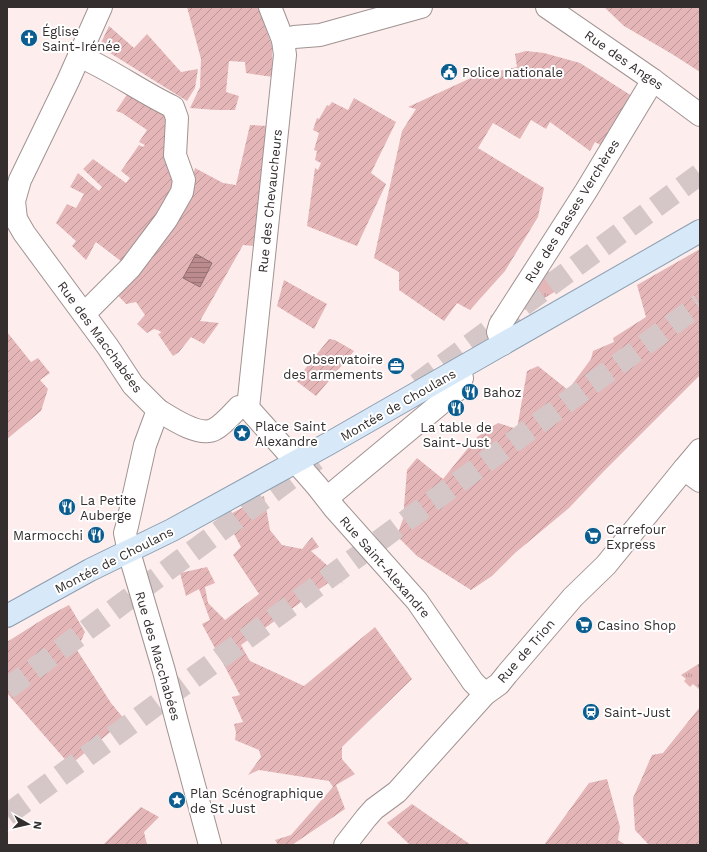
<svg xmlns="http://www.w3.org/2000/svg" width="707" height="852" viewBox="0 0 707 852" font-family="'Work Sans',sans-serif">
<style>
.grass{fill:url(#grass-tufts)}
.garden{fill:url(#garden-furrows)}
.water{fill:url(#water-rules);stroke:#926f70}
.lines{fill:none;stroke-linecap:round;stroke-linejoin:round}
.highway-tunnel{stroke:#d5c7c7;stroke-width:22;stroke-dasharray:22 11;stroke-linecap:butt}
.street-casing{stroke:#a19393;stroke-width:24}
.secondary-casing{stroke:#a19393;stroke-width:24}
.primary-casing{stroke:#8c9eaf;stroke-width:24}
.street{stroke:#fff;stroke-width:22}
.secondary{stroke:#fff;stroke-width:22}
.primary{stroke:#d7e9f9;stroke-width:22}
.labels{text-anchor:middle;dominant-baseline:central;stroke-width:4;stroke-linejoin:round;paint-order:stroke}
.poi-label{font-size:13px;fill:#342e2e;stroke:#fff;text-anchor:start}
.street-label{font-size:13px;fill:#342e2e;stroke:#fff}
</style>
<defs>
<pattern id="grass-tufts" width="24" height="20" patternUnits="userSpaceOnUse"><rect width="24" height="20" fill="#e4b6b8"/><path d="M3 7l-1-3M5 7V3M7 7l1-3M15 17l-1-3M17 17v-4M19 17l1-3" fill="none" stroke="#ba9496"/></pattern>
<pattern id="garden-furrows" width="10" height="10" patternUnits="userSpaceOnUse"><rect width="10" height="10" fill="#e4b6b8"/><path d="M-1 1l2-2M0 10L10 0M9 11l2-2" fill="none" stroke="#ba9496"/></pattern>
<pattern id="water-rules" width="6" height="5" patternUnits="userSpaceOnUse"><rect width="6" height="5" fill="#bb8b8d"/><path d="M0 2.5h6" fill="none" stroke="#997274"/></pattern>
</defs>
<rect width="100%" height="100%" fill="#fdeded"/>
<g class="grass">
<path d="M547 270 561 288 525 310 522 306Z"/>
<path d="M700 663V690L693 684 690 687 684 681 686 679 681 675Z"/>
</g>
<g class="garden">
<path d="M187 7H258L272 46 273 77 246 73 245 62 229 61 226 92 239 96 235 110H216L190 108 200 87 201 59Z"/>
<path d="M604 7H700V72L672 54 624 26Z"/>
<path d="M109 26 134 48 147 34 181 72 198 69 195 88 187 101 102 48 101 43Z"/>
<path d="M526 51 544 53 580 63 632 96 604 147 595 142 590 151 550 122 546 129 531 120 520 139 493 123 478 148 544 188 538 217 505 271 470 310 457 303 444 321 399 290V272L374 258 402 131 416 109 408 107 473 77 517 67 515 54Z"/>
<path d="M130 90 162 114 169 122 179 182 126 265 96 242C92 248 90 254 86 260L72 246 76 241 56 223 67 204 76 208 84 194 70 187 78 173 99 191 102 187 83 169 93 159 126 183 130 178 121 171 139 145 143 147 145 145 139 142 147 130 122 113 116 111Z"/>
<path d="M354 98 396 122 371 173 386 184 357 246 307 226 315 168 318 170 321 163 315 160 317 151 314 150 319 133 313 130 317 118 319 119 327 105 329 106 332 102 348 110Z"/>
<path d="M250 125 267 126 254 246 243 245 200 321 219 323 204 344 191 337 179 352 173 356 158 334 161 333 160 331 154 329 147 333 137 324 145 315 136 302 126 304 113 290 187 196 195 168 223 183 236 185Z"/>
<path d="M700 249V375L604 471 569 508 515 553 492 576 471 590 417 556 397 536 403 519 407 470 417 458 443 479 477 437 498 423 517 429 527 371 538 366 568 390 591 359 593 351 614 342 613 338 646 317 637 285Z"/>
<path d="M284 280 327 304 314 329 277 306Z"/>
<path d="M7 332 31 362 38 358 50 373 40 380 48 389 41 411 7 439Z"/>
<path d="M329 339 335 340 354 351 316 396 295 380 297 379Z"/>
<path d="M264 496 270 530 282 545 302 549 312 537 319 547 311 551 329 567 332 562 342 573 338 578 344 584 335 578 241 645 250 661 304 686 375 627 412 679 342 747V759L355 774 336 785 345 809 292 845H278L275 840 291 835 333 787 329 781 259 770 248 775 261 757 259 750 235 740 236 733 234 724 243 722 232 697 240 695 202 624 210 620 199 589 186 596 180 573 207 567 215 583 205 587 208 603 225 620 259 594 233 555 241 547 225 517Z"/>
<path d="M69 605 85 632 77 650 111 703 125 720 70 765 7 693V642L48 616Z"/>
<path d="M700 707V845H649L635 830 633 798 652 755 663 753Z"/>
<path d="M607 779 620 827 618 840 626 845H544L589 783Z"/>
<path d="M412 804 471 845H410L387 823Z"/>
<path d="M141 807 159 817 144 832 147 845H103Z"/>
</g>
<path class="water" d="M196 254 212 263 200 287 183 278Z"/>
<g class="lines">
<g class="highway-tunnel">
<path d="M417 384 700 174"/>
<path d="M7 689 317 459"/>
<path d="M7 815 700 304"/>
</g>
<defs>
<g id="street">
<path d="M101 7 68 81 20 180 14 201 16 219 24 233 108 347 133 385 158 410 145 445 127 526 125 533 129 552 164 671 177 722 210 845"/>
<path d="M270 7 283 40 285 55 248 408 282 446 317 486 335 509 417 601 473 682 485 694"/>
<path d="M547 7 653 80 700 115"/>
<path d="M283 40 294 37 320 35 421 7"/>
<path d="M79 56C112 70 141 92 173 107L177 118 175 155 184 180 182 192 166 220 130 268 84 314"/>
<path d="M503 344 498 332 500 325 586 191 653 80"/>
<path d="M158 410C171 418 200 438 215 429 224 424 232 414 239 407L248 408"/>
<path d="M327 498 458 389 462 378 458 370"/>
<path d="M345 845 366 818 374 809 397 792 485 694 499 684 507 674 573 597 606 565 684 469"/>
</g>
<path id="secondary" d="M700 450 684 469 700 481"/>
<path id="primary" d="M7 616 90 570 172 530 328 444 700 231"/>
</defs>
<use href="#street" class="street-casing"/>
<use href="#secondary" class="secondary-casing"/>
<use href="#primary" class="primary-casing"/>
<use href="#street" class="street"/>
<use href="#secondary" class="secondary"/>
<use href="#primary" class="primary"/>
</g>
<defs>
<symbol id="church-disc" viewBox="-11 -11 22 22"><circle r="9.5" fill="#0c5d8f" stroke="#fff"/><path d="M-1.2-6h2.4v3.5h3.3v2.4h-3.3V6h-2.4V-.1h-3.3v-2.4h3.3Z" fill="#fff"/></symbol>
<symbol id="civic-disc" viewBox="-11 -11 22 22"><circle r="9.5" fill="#0c5d8f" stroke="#fff"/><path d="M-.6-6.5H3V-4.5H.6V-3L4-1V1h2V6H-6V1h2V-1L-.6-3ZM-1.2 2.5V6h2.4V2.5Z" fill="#fff"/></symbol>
<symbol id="office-disc" viewBox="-11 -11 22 22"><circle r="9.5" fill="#0c5d8f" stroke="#fff"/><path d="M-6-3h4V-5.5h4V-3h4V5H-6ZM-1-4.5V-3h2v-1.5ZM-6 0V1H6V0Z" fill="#fff"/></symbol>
<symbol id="restaurant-disc" viewBox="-11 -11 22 22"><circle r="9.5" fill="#0c5d8f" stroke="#fff"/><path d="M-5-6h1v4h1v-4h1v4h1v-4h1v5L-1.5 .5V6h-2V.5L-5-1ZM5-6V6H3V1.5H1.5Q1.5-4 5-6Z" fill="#fff"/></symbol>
<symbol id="sight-disc" viewBox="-11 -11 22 22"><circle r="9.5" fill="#0c5d8f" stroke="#fff"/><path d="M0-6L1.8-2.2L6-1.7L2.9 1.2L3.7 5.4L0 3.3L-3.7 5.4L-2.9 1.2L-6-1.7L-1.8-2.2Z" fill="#fff"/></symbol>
<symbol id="supermarket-disc" viewBox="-11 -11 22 22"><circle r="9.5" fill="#0c5d8f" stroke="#fff"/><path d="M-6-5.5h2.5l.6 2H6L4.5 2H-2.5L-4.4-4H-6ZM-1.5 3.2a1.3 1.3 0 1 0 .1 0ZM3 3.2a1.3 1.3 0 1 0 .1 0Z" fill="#fff"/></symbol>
<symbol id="station-disc" viewBox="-11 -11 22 22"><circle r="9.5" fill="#0c5d8f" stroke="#fff"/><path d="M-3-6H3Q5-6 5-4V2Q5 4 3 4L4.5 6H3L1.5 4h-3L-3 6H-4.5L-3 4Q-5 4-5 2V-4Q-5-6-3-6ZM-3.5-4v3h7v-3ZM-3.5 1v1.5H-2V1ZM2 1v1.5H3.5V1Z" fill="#fff"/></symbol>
</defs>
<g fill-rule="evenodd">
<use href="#church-disc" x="19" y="28" width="20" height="20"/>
<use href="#civic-disc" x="439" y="62" width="20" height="20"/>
<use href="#office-disc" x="386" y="356" width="20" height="20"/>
<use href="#restaurant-disc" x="460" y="382" width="20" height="20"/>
<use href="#restaurant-disc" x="446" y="398" width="20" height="20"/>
<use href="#sight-disc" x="232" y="423" width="20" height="20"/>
<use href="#restaurant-disc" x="57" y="497" width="20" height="20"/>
<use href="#restaurant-disc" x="86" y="525" width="20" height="20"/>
<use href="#supermarket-disc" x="583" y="526" width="20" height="20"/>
<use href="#supermarket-disc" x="574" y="615" width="20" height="20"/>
<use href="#station-disc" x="581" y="702" width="20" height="20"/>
<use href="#sight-disc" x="167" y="790" width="20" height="20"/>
</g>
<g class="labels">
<g class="poi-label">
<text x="42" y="31">Église<tspan x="42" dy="15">Saint-Irénée</tspan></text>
<text x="462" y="72">Police nationale</text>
<text x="383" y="359" text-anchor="end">Observatoire<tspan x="383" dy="15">des armements</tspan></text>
<text x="483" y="392">Bahoz</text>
<text x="255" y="426">Place Saint<tspan x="255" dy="15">Alexandre</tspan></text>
<text x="456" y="427" text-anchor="middle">La table de<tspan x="456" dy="15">Saint-Just</tspan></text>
<text x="80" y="500">La Petite<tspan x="80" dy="15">Auberge</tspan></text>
<text x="606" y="529">Carrefour<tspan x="606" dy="15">Express</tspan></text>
<text x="83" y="535" text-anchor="end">Marmocchi</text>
<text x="597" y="625">Casino Shop</text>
<text x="604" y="712">Saint-Just</text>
<text x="190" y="793">Plan Scénographique<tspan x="190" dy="15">de St Just</tspan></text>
</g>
<g class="street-label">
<text transform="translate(624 60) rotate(35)">Rue des Anges</text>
<text transform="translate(270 201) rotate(-84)">Rue des Chevaucheurs</text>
<text transform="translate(572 211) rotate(-58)">Rue des Basses Verchères</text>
<text transform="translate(100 337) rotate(54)">Rue des Macchabées</text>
<text transform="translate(398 405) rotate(-30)">Montée de Choulans</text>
<text transform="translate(114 560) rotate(-27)">Montée de Choulans</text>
<text transform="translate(385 567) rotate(49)">Rue Saint-Alexandre</text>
<text transform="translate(526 651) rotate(-49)">Rue de Trion</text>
<text transform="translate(158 656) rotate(74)">Rue des Macchabées</text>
</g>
</g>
<rect width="707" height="852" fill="none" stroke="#342e2e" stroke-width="16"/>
<g transform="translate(28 824) rotate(98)" stroke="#ffffff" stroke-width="3" paint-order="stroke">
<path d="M0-3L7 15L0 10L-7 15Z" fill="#342e2e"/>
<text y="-6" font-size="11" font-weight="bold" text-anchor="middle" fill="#342e2e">N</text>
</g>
</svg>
